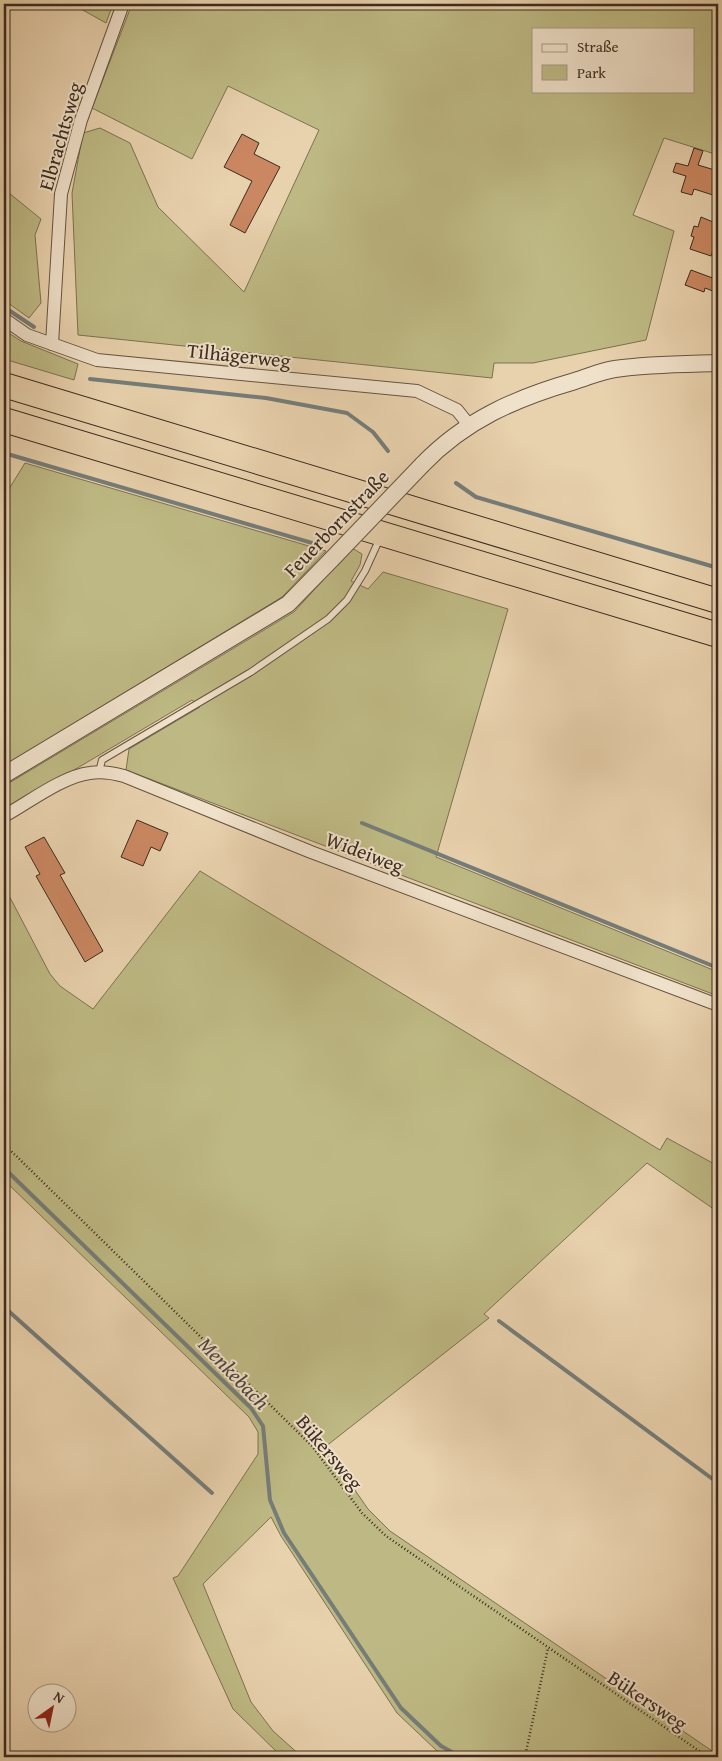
<svg xmlns="http://www.w3.org/2000/svg" width="722" height="1761" viewBox="0 0 722 1761" font-family="'Gentium Book Plus',serif">
<style>
.green{fill:#beb984;stroke:#7c7252;fill-rule:evenodd}
.lines{fill:none;stroke-linecap:round;stroke-linejoin:round}
.stream{stroke:#757d79;stroke-width:4}
.building{fill:#ca8761;stroke:#3b2b20}
.service-casing{stroke:#665443;stroke-width:8}
.minor-casing{stroke:#665443;stroke-width:14}
.tertiary-casing{stroke:#665443;stroke-width:18}
.motorway-casing{stroke:#3b2b20;stroke-width:26}
.path{stroke:#3b2b20;stroke-width:2.5;stroke-dasharray:1 2.5;stroke-linecap:butt}
.service{stroke:#f0e1ca;stroke-width:6}
.minor{stroke:#f0e1ca;stroke-width:12}
.tertiary{stroke:#f0e1ca;stroke-width:16}
.motorway{stroke:#e8d1ad;stroke-width:24}
.tertiary-bridge-casing{stroke:#665443;stroke-width:18;stroke-linecap:butt}
.tertiary-bridge{stroke:#f0e1ca;stroke-width:16}
.labels{text-anchor:middle;dominant-baseline:central;stroke-width:4;stroke-linejoin:round;paint-order:stroke}
.street-label{font-size:20px;fill:#3b2b20;stroke:#f0e1ca}
.water-label{font-size:21px;font-style:italic;fill:#4e463e;stroke:#f0e1ca}
</style>
<rect width="100%" height="100%" fill="#e8d1ad"/>
<filter id="stains"><feTurbulence type="fractalNoise" baseFrequency=".004" numOctaves="4"/><feColorMatrix values="0 0 0 0 .2 0 0 0 0 .09 0 0 0 0 .02 0 0 0 .5 -.17"/></filter>
<radialGradient id="worn" r=".72"><stop offset=".6" stop-color="#630" stop-opacity="0"/><stop offset="1" stop-color="#630" stop-opacity=".3"/></radialGradient>
<g class="green">
<path d="M72 4H113L106 23Z"/>
<path d="M132 4H718V155L664 138 633 215 674 231 646 340 533 363H494L492 378 78 335 72 193 83 133 100 128 130 143 158 207 244 292 319 130 228 86 192 159 92 108ZM533 29H693V91H533Z"/>
<path d="M4 189 41 219 35 235 41 303 29 318 4 300Z"/>
<path d="M4 330 21 341 78 364 74 380 4 359Z"/>
<path d="M25 463 326 551 282 597 4 766V497Z"/>
<path d="M352 548 362 554 360 565 351 581 368 589 383 572 508 609 436 857 718 972V996L126 770 129 749 200 707 192 700 15 805 4 808V786L294 612Z"/>
<path d="M200 871 660 1150 667 1138 718 1166V1212L647 1163 484 1314 489 1318 325 1447 368 1509 390 1531 718 1755V1757H448L437 1751 397 1713 281 1536 271 1517 203 1584 251 1702 273 1731 302 1757H282L233 1709 173 1578 178 1576 258 1454V1432L249 1417 4 1180V886L50 974 60 986 93 1009Z"/>
</g>
<g class="lines">
<g class="stream">
<path d="M4 307 34 327"/>
<path d="M90 379 266 398 347 413 373 432 388 451"/>
<path d="M4 453 319 545"/>
<path d="M456 483 476 497 718 568"/>
<path d="M362 823 718 968"/>
<path d="M4 1168 251 1408 263 1426 270 1500 284 1533 401 1708 441 1746 461 1757"/>
<path d="M4 1307 212 1493"/>
<path d="M499 1321 718 1483"/>
</g>
</g>
<g class="building">
<path d="M242 134 259 143 254 154 280 167 245 233 230 225 252 181 224 167Z"/>
<path d="M694 148 703 151 698 165 718 171V180L713 195 694 189 692 195 681 192 686 176 673 172 676 163 688 166Z"/>
<path d="M701 217 718 224V250L714 248 711 256 690 249 694 237 691 236 694 226 698 227Z"/>
<path d="M691 270 718 280V293L705 288 704 292 685 285Z"/>
<path d="M137 820 168 833 160 851 151 847 143 866 121 857Z"/>
<path d="M44 837 65 873 60 875 103 951 85 962 36 876 40 874 25 847Z"/>
</g>
<g class="lines">
<defs>
<path id="service" d="M99 772 102 760 251 672 328 619 347 600 365 571 380 538"/>
<g id="minor">
<path d="M4 319 27 335 97 360 417 391 457 410 469 425"/>
<path d="M52 344 61 194 81 120 123 4"/>
<path d="M4 816C28 803 63 776 90 773 102 771 113 773 124 776L311 852 718 1005"/>
</g>
<g id="tertiary">
<path d="M422 465C465 420 516 398 575 381 588 377 601 371 615 369 649 364 684 364 718 363"/>
<path d="M4 775 288 604 331 560"/>
</g>
<g id="motorway">
<path d="M4 385 718 601"/>
<path d="M4 420 718 635"/>
</g>
</defs>
<use href="#service" class="service-casing"/>
<use href="#minor" class="minor-casing"/>
<use href="#tertiary" class="tertiary-casing"/>
<use href="#motorway" class="motorway-casing"/>
<g class="path">
<path d="M4 1144 312 1446 362 1513 386 1536 708 1757"/>
<path d="M525 1757 548 1648"/>
</g>
<use href="#service" class="service"/>
<use href="#minor" class="minor"/>
<use href="#tertiary" class="tertiary"/>
<use href="#motorway" class="motorway"/>
<defs>
<path id="tertiary-bridge" d="M331 560 422 465"/>
</defs>
<use href="#tertiary-bridge" class="tertiary-bridge-casing"/>
<use href="#tertiary-bridge" class="tertiary-bridge"/>
</g>
<g class="labels">
<g class="street-label">
<text transform="translate(60 136) rotate(-74)">Elbrachtsweg</text>
<text transform="translate(239 355) rotate(6)">Tilhägerweg</text>
<text transform="translate(336 523) rotate(-46)">Feuerbornstraße</text>
<text transform="translate(365 852) rotate(21)">Wideiweg</text>
<text transform="translate(330 1452) rotate(50)">Bükersweg</text>
<text transform="translate(648 1700) rotate(34)">Bükersweg</text>
</g>
<g class="water-label">
<text transform="translate(234 1373) rotate(46)">Menkebach</text>
</g>
</g>
<rect width="722" height="1761" fill="none" stroke="#e8d1ad" stroke-width="20"/>
<rect x="5" y="5" width="712" height="1751" fill="none" stroke="#3b2b20" stroke-width="2.5"/>
<rect x="10" y="10" width="702" height="1741" fill="none" stroke="#3b2b20"/>
<rect x="532" y="28" width="162" height="65" fill="#f0e1ca" stroke="#a89886"/>
<rect x="542" y="44" width="25" height="8" fill="#f0e1ca" stroke="#a89886"/>
<text x="577" y="52" font-size="15" fill="#3b2b20">Straße</text>
<rect x="542" y="65" width="25" height="15" fill="#beb984" stroke="#a89886"/>
<text x="577" y="78" font-size="15" fill="#3b2b20">Park</text>
<g transform="translate(52 1708) rotate(33)"><circle r="24" fill="#f0e1ca" stroke="#a89886"/>
<path d="M0-4L9 19L0 12L-9 19Z" fill="#8f2418"/>
<text y="-8" font-size="14" font-weight="bold" text-anchor="middle" fill="#3b2b20">N</text>
</g>
<rect width="100%" height="100%" filter="url(#stains)"/>
<rect width="100%" height="100%" fill="url(#worn)"/>
</svg>
